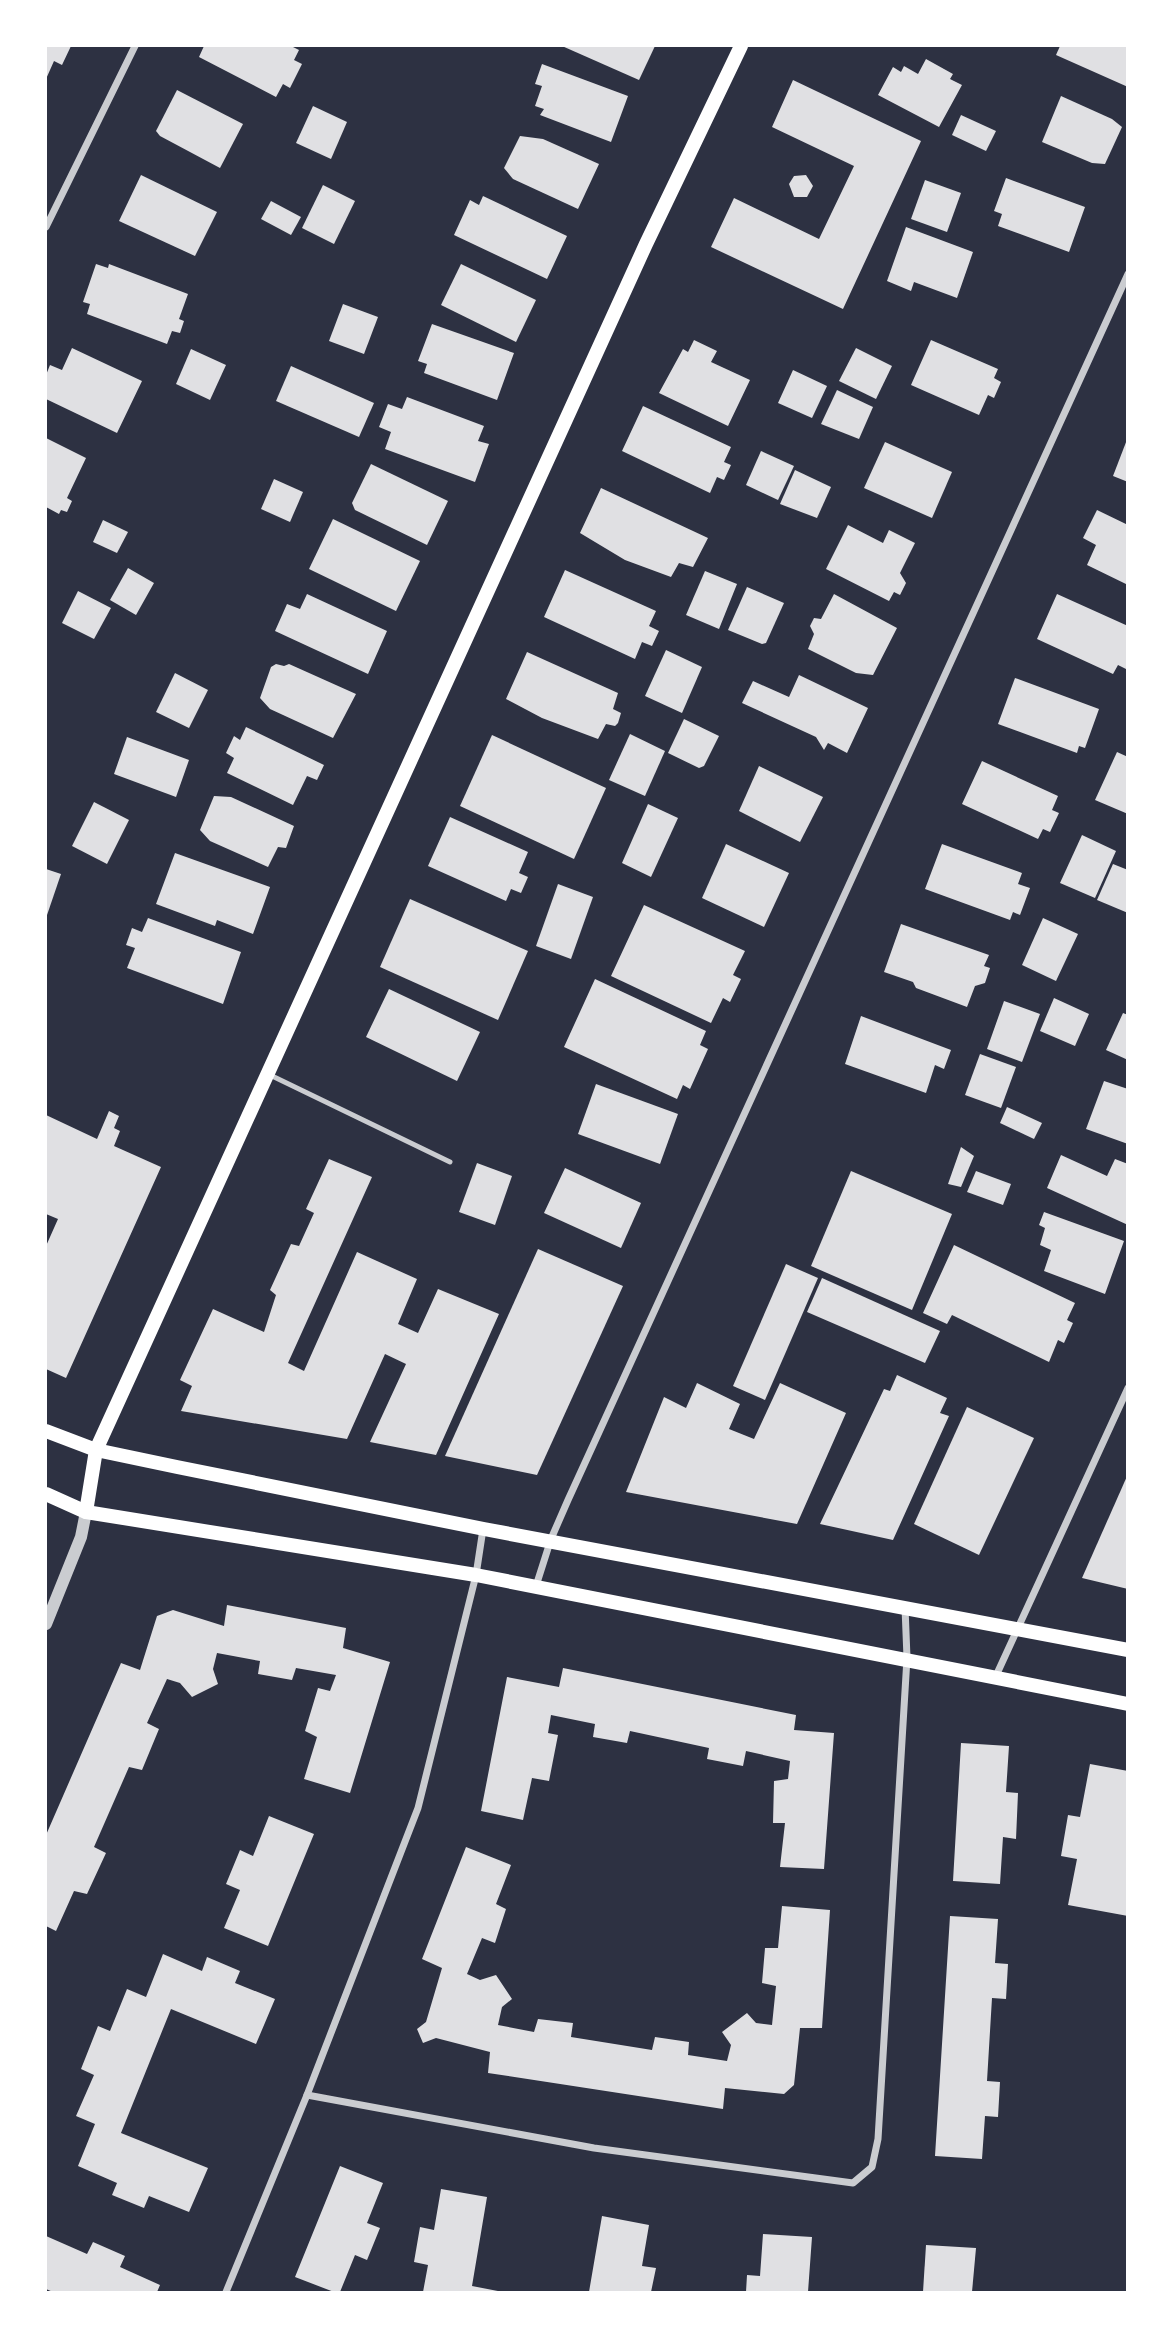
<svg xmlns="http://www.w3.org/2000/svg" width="1173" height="2338" viewBox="0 0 1173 2338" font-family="'Asap Condensed',sans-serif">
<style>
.building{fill:#e0e0e3}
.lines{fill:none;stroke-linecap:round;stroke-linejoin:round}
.service{stroke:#caccd0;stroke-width:5}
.minor{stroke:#caccd0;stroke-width:7}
.tertiary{stroke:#caccd0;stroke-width:12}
.secondary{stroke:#fff;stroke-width:14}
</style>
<rect width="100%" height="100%" fill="#2d3142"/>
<g class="building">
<path d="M46 46H71L62 65 54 61 46 79Z"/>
<path d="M204 46H291L299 50 294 60 302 64 290 88 283 84 276 97 199 57Z"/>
<path d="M562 46H655L639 80Z"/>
<path d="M1060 46H1128V87L1056 55Z"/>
<path d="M926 59 953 74 950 79 962 85 939 127 878 95 893 67 901 72 904 66 918 74Z"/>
<path d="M542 64 628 96 611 142 540 115 544 109 535 106 542 86 535 84Z"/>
<path d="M793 80 921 141 843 309 711 247 734 198 819 239 854 166 772 127Z"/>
<path d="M177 90 243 124 220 168 160 136 156 131Z"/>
<path d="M1061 96 1112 119 1122 127 1105 164 1092 163 1042 142Z"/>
<path d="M313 106 347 122 331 159 296 143Z"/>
<path d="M961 115 996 131 986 151 952 135Z"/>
<path d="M520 136 543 139 599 164 578 209 513 179 504 168Z"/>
<path d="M141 175 217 212 195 256 119 221Z"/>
<path d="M806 175 813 186 807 197H794L789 184 794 176Z"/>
<path d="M1006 178 1085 207 1069 252 998 226 1002 214 994 211Z"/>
<path d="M925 180 961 193 947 232 911 219Z"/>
<path d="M323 185 355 201 334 244 302 228Z"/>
<path d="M483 196 567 236 547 279 454 235 470 200 479 205Z"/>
<path d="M271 201 301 217 291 235 261 219Z"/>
<path d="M906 227 973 252 957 298 914 282 911 291 887 281Z"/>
<path d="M96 264 108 268 109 264 188 294 179 319 184 321 180 333 172 331 167 344 87 314 90 304 83 302Z"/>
<path d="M461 264 536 300 516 342 441 305Z"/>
<path d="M343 304 378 317 364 354 329 341Z"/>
<path d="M432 324 514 353 497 400 424 373 427 364 418 361Z"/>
<path d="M694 340 717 351 711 362 750 380 728 426 659 393 683 349 688 352Z"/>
<path d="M931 340 998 369 994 378 1001 382 994 398 988 395 979 415 911 385Z"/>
<path d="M72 348 142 381 117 433 46 399V375L50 365 62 370Z"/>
<path d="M856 348 892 366 876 399 839 381Z"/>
<path d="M191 349 226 365 210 400 176 384Z"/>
<path d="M291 366 374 403 359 437 276 401Z"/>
<path d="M793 370 827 386 812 418 778 403Z"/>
<path d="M837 390 873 407 859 439 821 424Z"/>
<path d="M407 397 484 426 478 441 489 444 475 482 385 449 391 432 379 427 388 404 402 409Z"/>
<path d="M643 406 731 447 724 462 731 465 724 480 717 477 710 493 622 451Z"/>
<path d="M1128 437V482L1113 476Z"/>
<path d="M46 438 86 458 67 498 72 501 67 512 61 510 59 514 46 507Z"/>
<path d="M885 442 952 472 932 518 864 488Z"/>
<path d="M761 451 794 466 778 500 746 485Z"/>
<path d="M371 464 448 501 427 545 355 510 352 503Z"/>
<path d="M795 470 831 487 817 518 780 504Z"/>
<path d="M274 479 303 492 290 522 261 509Z"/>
<path d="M601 488 708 538 693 567 679 563 671 577 625 560 580 533Z"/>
<path d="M1097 510 1128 525V585L1087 565 1096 545 1083 538Z"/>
<path d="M333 519 420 561 396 611 309 569Z"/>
<path d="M103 520 128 532 117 553 93 542Z"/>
<path d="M848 525 883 543 889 530 915 543 900 573 906 583 900 595 894 592 889 601 826 569Z"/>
<path d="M128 568 154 583 136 615 110 600Z"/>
<path d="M565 570 656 611 649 626 659 631 652 646 642 642 635 659 544 617Z"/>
<path d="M705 571 737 584 719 629 686 615Z"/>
<path d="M747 587 784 603 766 643 762 644 728 630Z"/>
<path d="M78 591 111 608 94 639 62 623Z"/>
<path d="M307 594 387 631 368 674 275 631 287 604 300 609Z"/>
<path d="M834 594 897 628 873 675 856 673 808 649 814 634 810 626 814 618 821 619Z"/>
<path d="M1057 594 1128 626V670L1118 665 1113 674 1037 639Z"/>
<path d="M666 650 702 667 682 713 645 696Z"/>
<path d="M527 652 618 693 613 709 621 713 618 723 615 726 606 724 598 739 542 718 506 699Z"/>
<path d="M276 664 284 666 289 664 356 694 333 738 270 709 260 698 271 667Z"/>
<path d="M175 673 208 690 189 728 156 712Z"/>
<path d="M799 675 868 708 847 753 828 743 824 750 816 737 742 703 753 681 789 697Z"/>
<path d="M1015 678 1099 709 1085 748 1079 746 1077 753 998 724Z"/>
<path d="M684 719 719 736 704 766 699 768 668 753Z"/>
<path d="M246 727 324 765 317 780 307 776 293 805 227 773 234 758 226 753 234 736 240 740Z"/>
<path d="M630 734 665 751 645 796 609 780Z"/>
<path d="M492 735 606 788 574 859 460 806Z"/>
<path d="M127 737 189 760 176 797 114 774Z"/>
<path d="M1117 752 1128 757V814L1095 800Z"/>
<path d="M982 761 1058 796 1052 810 1059 813 1050 832 1043 829 1038 839 962 804Z"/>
<path d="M759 766 823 797 800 842 739 811Z"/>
<path d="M214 796 231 797 294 826 286 848 278 847 268 867 210 841 200 830Z"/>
<path d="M94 802 129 820 107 864 72 846Z"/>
<path d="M648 804 678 818 651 877 622 863Z"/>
<path d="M450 817 528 852 519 873 528 877 521 893 511 889 506 901 428 866Z"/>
<path d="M1082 835 1116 851 1095 898 1060 883Z"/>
<path d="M726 844 789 873 764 927 702 898Z"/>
<path d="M942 844 1022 873 1018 884 1030 888 1020 915 1013 912 1010 920 925 889Z"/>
<path d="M175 853 270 887 253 934 217 920 215 926 156 904Z"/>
<path d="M1113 864 1128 870V913L1097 900Z"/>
<path d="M46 869 61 874 46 918Z"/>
<path d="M558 884 593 897 571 959 536 946Z"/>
<path d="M410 899 528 951 498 1020 380 967Z"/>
<path d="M644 905 745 951 733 975 741 979 730 1002 723 998 711 1023 611 976Z"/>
<path d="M148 918 241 952 223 1004 127 968 135 948 126 945 132 928 142 932Z"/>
<path d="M1043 918 1078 934 1056 981 1022 965Z"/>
<path d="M901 924 989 955 984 966 990 968 985 983 975 986 967 1007 916 988 913 982 884 972Z"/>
<path d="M595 979 706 1031 700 1045 708 1049 690 1089 683 1085 677 1099 564 1047Z"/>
<path d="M389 989 480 1032 457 1081 366 1037Z"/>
<path d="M1054 998 1089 1014 1075 1046 1040 1031Z"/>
<path d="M1004 1001 1040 1014 1022 1062 987 1049Z"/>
<path d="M1123 1013 1128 1015V1060L1106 1050Z"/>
<path d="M861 1016 951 1050 944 1069 935 1065 926 1093 845 1064Z"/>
<path d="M980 1054 1016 1067 1001 1108 965 1095Z"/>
<path d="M1104 1081 1128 1089V1144L1086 1129Z"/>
<path d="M596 1084 678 1114 660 1164 578 1134Z"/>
<path d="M1007 1107 1042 1123 1034 1139 1000 1123Z"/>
<path d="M109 1111 119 1116 114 1128 120 1131 114 1146 161 1167 66 1378 46 1369V1246L58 1219 46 1214V1115L97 1139Z"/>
<path d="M961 1147 974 1156 961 1187 948 1184Z"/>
<path d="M1061 1155 1107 1176 1115 1159 1128 1164V1225L1047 1188Z"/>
<path d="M329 1159 372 1177 288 1363 304 1371 357 1252 417 1279 398 1324 418 1333 438 1289 499 1314 436 1455 370 1442 406 1364 385 1354 347 1439 181 1411 192 1386 180 1380 213 1309 264 1332 276 1295 270 1290 291 1244 299 1246 314 1213 306 1209Z"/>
<path d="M477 1163 512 1176 495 1225 459 1212Z"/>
<path d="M565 1168 641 1203 621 1248 544 1213Z"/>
<path d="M851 1171 952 1214 912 1310 811 1266Z"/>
<path d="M976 1171 1011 1184 1003 1205 967 1192Z"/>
<path d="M1044 1212 1124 1241 1105 1294 1044 1271 1051 1250 1040 1245 1045 1228 1039 1225Z"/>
<path d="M954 1245 1075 1303 1067 1320 1073 1323 1064 1343 1058 1340 1049 1362 952 1315 947 1324 923 1313Z"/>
<path d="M538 1249 623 1286 537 1475 445 1456Z"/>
<path d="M786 1264 818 1278 765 1400 733 1386Z"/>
<path d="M822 1278 940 1331 925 1363 807 1312Z"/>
<path d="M897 1375 947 1398 940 1413 949 1416 893 1540 820 1524 884 1389 890 1391Z"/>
<path d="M697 1383 740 1404 729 1429 754 1439 780 1383 846 1413 797 1524 626 1492 664 1397 686 1408Z"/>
<path d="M967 1407 1034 1438 979 1555 914 1524Z"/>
<path d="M1128 1474V1589L1082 1578Z"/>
<path d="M227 1605 346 1628 343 1648 390 1662 350 1793 304 1779 317 1737 305 1731 318 1688 330 1691 336 1675 296 1668 292 1680 258 1674 260 1661 217 1653 213 1669 218 1684 192 1697 180 1683 167 1679 147 1723 159 1729 142 1770 129 1767 94 1847 106 1853 87 1894 74 1891 56 1931 46 1926V1835L121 1663 140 1670 157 1616 173 1610 224 1626Z"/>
<path d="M563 1668 796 1715 794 1730 834 1733 824 1869 780 1867 785 1823H773L774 1781 788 1779 790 1761 746 1751 743 1766 707 1759 709 1748 630 1731 627 1743 593 1737 595 1724 551 1715 548 1733 558 1735 549 1781 532 1778 523 1820 481 1811 507 1677 559 1687Z"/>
<path d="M961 1743 1009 1746 1006 1792 1018 1793 1016 1839 1003 1837 1000 1884 953 1881Z"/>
<path d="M1090 1764 1128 1771V1916L1068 1905 1077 1859 1061 1856 1068 1815 1080 1817Z"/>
<path d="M269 1816 314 1834 268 1946 224 1928 240 1890 226 1884 240 1850 253 1856Z"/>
<path d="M466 1847 511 1865 496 1904 506 1909 495 1943 482 1938 467 1974 480 1980 496 1975 512 1999 502 2007 498 2025 534 2032 538 2019 573 2023 571 2037 652 2050 655 2037 689 2042 688 2055 727 2061 731 2045 722 2032 747 2013 756 2023 772 2025 776 1986 762 1983 765 1948H778L782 1906 830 1910 822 2028H800L794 2085 784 2094 725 2088 723 2109 488 2073 490 2052 436 2038 423 2043 417 2029 426 2022 442 1968 422 1959Z"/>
<path d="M950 1916 998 1919 995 1963 1008 1964 1006 1999 992 1998 987 2081 1000 2082 998 2117 985 2116 982 2159 935 2156Z"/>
<path d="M163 1954 202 1971 207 1957 240 1971 235 1983 275 1999 256 2044 171 2009 121 2133 208 2168 189 2212 149 2196 144 2208 112 2195 117 2183 78 2166 95 2124 76 2116 94 2075 81 2069 98 2026 110 2031 127 1989 146 1997Z"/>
<path d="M340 2166 383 2183 367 2223 380 2228 367 2260 355 2255 340 2292H334L295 2277Z"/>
<path d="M441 2189 487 2197 472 2286 503 2292H423L428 2265 414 2262 420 2227 434 2230Z"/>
<path d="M602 2216 649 2225 642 2266 656 2268 651 2292H589Z"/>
<path d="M763 2234 812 2237 808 2292H746L747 2275 760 2276Z"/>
<path d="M46 2236 87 2254 93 2242 125 2256 120 2267 160 2285 157 2292H53L46 2289Z"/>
<path d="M926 2245 976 2248 972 2292H923Z"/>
</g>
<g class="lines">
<path class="service" d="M270 1075 450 1162"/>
<g class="minor">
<path d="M46 227 135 46"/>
<path d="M536 1586 551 1539 568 1500 1128 274"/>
<path d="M995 1678 1128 1388"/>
<path d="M307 2095 594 2148 853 2183 872 2167 878 2139 907 1658 905 1607"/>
<path d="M226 2292 307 2095 418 1808 476 1575 483 1529"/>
</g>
<path class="tertiary" d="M46 1624 81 1537 86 1512"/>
<g class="secondary">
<path d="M46 1431 96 1450 177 1467 484 1529 1128 1650"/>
<path d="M46 1494 86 1512 476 1575 1128 1704"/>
<path d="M86 1512 96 1450 646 244 741 46"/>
</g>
</g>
<rect width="1173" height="2338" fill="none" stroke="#ffffff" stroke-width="94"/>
</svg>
